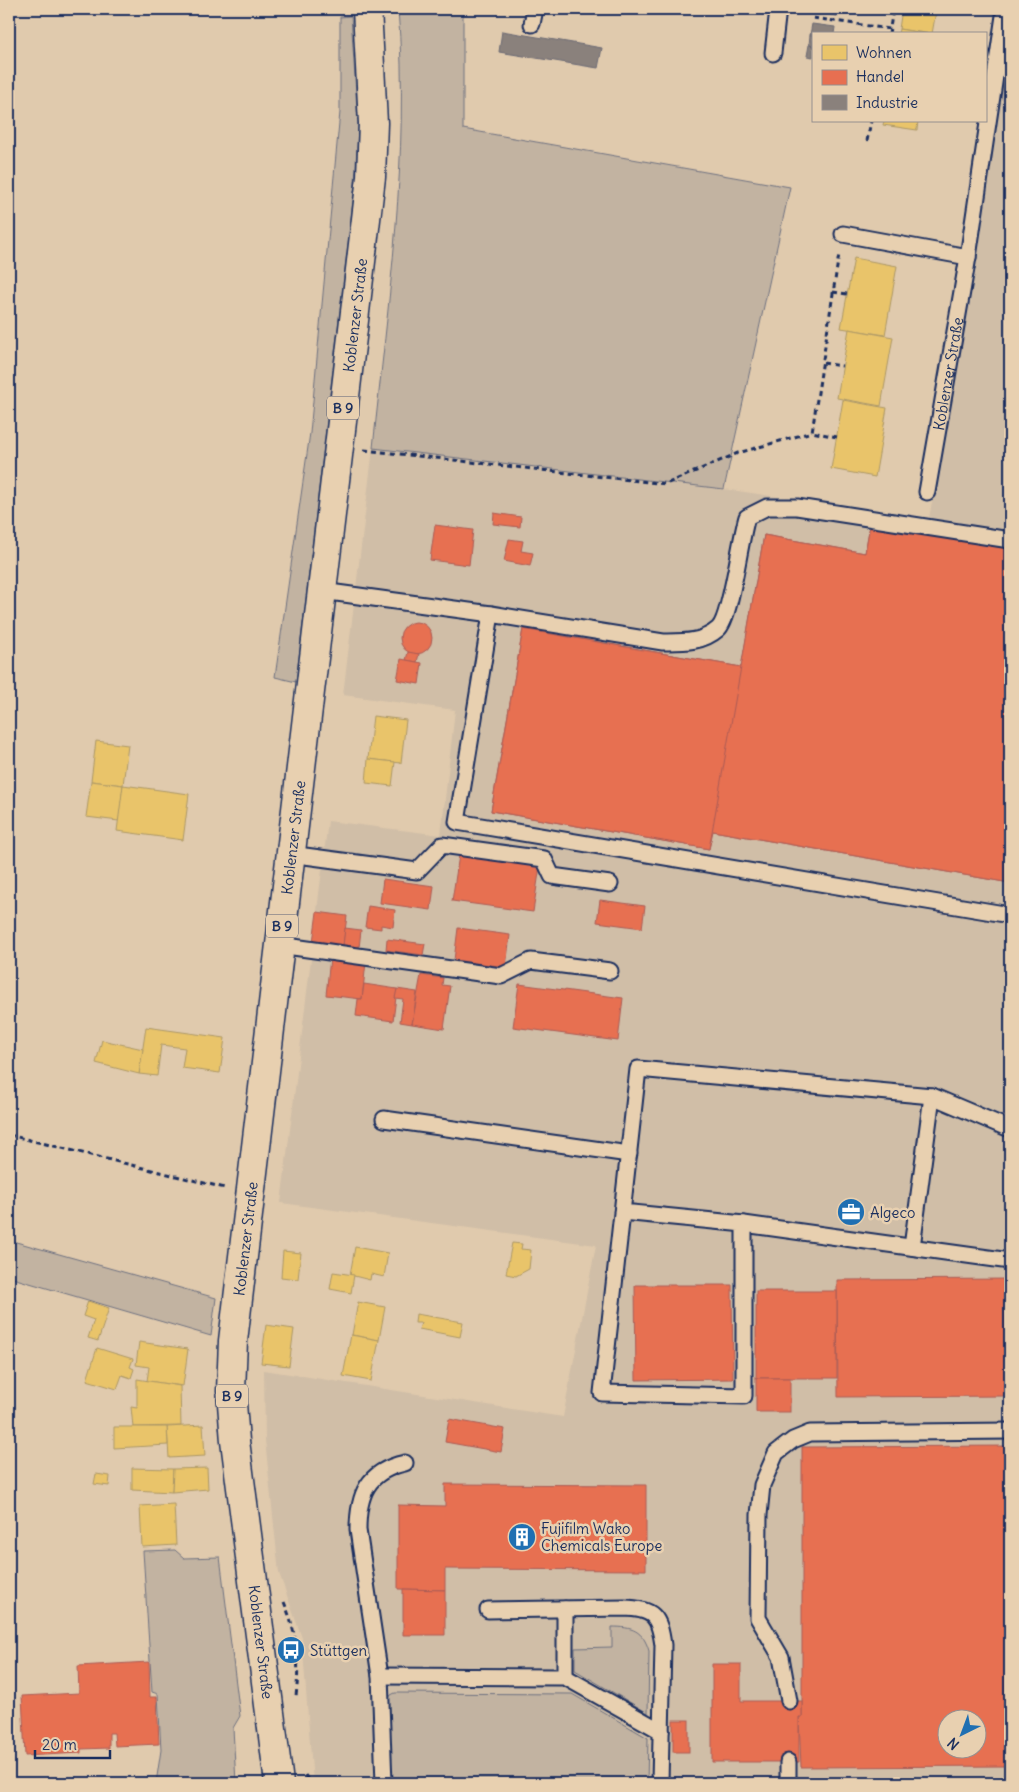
<svg xmlns="http://www.w3.org/2000/svg" width="1019" height="1792" viewBox="0 0 1019 1792" font-family="Delius,sans-serif">
<style>
.built{fill:#d0bea7;fill-rule:evenodd}
.green{fill:#c2b3a1;stroke:#6e7180}
.homes{fill:#e9c46a;stroke:#ab9766}
.shops{fill:#e76f51;stroke:#aa5c55;fill-rule:evenodd}
.industry{fill:#8a817c;stroke:#696873}
.lines{fill:none;stroke-linecap:round;stroke-linejoin:round}
.lane-casing{stroke:#1b2f5e;stroke-width:19}
.primary-casing{stroke:#1b2f5e;stroke-width:31}
.path{stroke:#1b2f5e;stroke-width:3;stroke-dasharray:5 4;stroke-linecap:butt}
.lane{stroke:#e8d0b0;stroke-width:15}
.primary{stroke:#e8d0b0;stroke-width:28}
.labels{text-anchor:middle;dominant-baseline:central;stroke-width:5;stroke-linejoin:round;paint-order:stroke}
.shield{fill:#e8d0b0;stroke:#585f77;stroke-width:1}
.shield-label{font-size:14px;font-weight:bold;fill:#1b2f5e}
.street-label{font-size:15px;fill:#1b2f5e;stroke:#e8d0b0}
.poi-label{font-size:15px;fill:#1b2f5e;stroke:#e8d0b0;text-anchor:start}
</style>
<rect width="100%" height="100%" fill="#e0caad"/>
<filter id="ink" filterUnits="userSpaceOnUse"><feTurbulence type="fractalNoise" baseFrequency=".02" numOctaves="2"/><feDisplacementMap in="SourceGraphic" scale="10" xChannelSelector="R" yChannelSelector="G"/><feConvolveMatrix kernelMatrix="1 2 1 2 8 2 1 2 1" color-interpolation-filters="sRGB"/></filter>
<g filter="url(#ink)">
<path class="built" d="M1010 35V1783H313L302 1638 279 1573 265 1440 264 1370 563 1417 596 1245 281 1203 328 821 441 835 455 710 343 695 373 448 724 489 929 519ZM946 1720H976V1750H946Z"/>
<g class="green">
<path d="M398 9H463V129L790 187 724 489 373 448C388 302 410 156 398 9Z"/>
<path d="M351 16 358 126 355 183 296 682 275 677 310 433 340 112V17Z"/>
<path d="M9 1240 216 1298 211 1336 9 1277Z"/>
<path d="M175 1550 184 1558 220 1557 240 1716 233 1728 236 1783H156L161 1750 158 1694 152 1692 143 1551Z"/>
<path d="M612 1627C632 1627 643 1630 649 1651L648 1713 575 1670V1648L612 1647Z"/>
<path d="M395 1693 572 1694 648 1738 647 1783H390L387 1701 391 1695Z"/>
<path d="M14 1779 69 1781V1783H14Z"/>
</g>
<g class="homes">
<path d="M902 9 936 11 932 34 899 29Z"/>
<path d="M899 29 927 34H898Z"/>
<path d="M884 121H918L917 130 883 125Z"/>
<path d="M854 258 897 266 885 335 841 328Z"/>
<path d="M849 329 893 337 881 406 837 398Z"/>
<path d="M843 400 887 408 875 477 831 469Z"/>
<path d="M373 716 406 720 401 763 368 759Z"/>
<path d="M96 741 128 745 123 785 91 781Z"/>
<path d="M368 759 395 762 392 786 366 783Z"/>
<path d="M91 781 123 785 119 821 86 817Z"/>
<path d="M123 785 189 794 183 840 117 831Z"/>
<path d="M146 1027 225 1038 220 1073 182 1068 185 1048 161 1045 157 1076 139 1074Z"/>
<path d="M102 1040 143 1049 139 1074 96 1063Z"/>
<path d="M512 1243 522 1244 521 1249 531 1250 529 1269 516 1276 506 1274Z"/>
<path d="M355 1247 388 1253 384 1277 371 1274 370 1280 350 1275Z"/>
<path d="M283 1251 301 1253 298 1279 281 1277Z"/>
<path d="M333 1272 354 1275 351 1293 330 1289Z"/>
<path d="M88 1301 109 1308 98 1341 88 1338 94 1320 83 1316Z"/>
<path d="M358 1302 385 1307 379 1340 352 1335Z"/>
<path d="M416 1314 463 1322 460 1337 419 1329 421 1323H415Z"/>
<path d="M266 1325 294 1329 289 1366 261 1363Z"/>
<path d="M351 1335 379 1340 371 1381 343 1376Z"/>
<path d="M139 1342 188 1349 183 1386 147 1381 149 1367 136 1365Z"/>
<path d="M97 1348 133 1359 130 1367 134 1369 131 1378 122 1375 117 1389 87 1380Z"/>
<path d="M137 1379 180 1386 181 1426 133 1427 131 1407 137 1408Z"/>
<path d="M203 1425 205 1456 169 1458 167 1427Z"/>
<path d="M114 1427H167L168 1445 114 1448Z"/>
<path d="M132 1468 173 1469 172 1492 132 1490Z"/>
<path d="M207 1468 208 1489 172 1492 173 1469Z"/>
<path d="M96 1474 110 1476 109 1486 94 1484Z"/>
<path d="M174 1504 176 1545 142 1547 140 1506Z"/>
</g>
<g class="shops">
<path d="M494 513 521 517 520 527 493 524Z"/>
<path d="M435 525 473 530 469 565 430 560Z"/>
<path d="M870 525 1010 549V883L713 831 764 535 865 553Z"/>
<path d="M870 525 1010 549V883L713 831 709 849 491 811 523 629 741 667 764 535 865 553Z"/>
<path d="M509 539 523 541 521 551 533 553 530 566 504 561Z"/>
<circle cx="416" cy="638" r="16"/>
<path d="M523 629 741 667 709 849 491 811Z"/>
<path d="M408 652 419 654 417 662 406 660Z"/>
<path d="M401 659 422 663 419 684 397 680Z"/>
<path d="M459 855 540 866 533 912 452 901Z"/>
<path d="M383 879 434 886 431 910 380 903Z"/>
<path d="M600 900 645 906 642 928 597 922Z"/>
<path d="M368 906 395 910 393 927 381 925V929L365 927Z"/>
<path d="M317 912 347 916 343 946 313 942Z"/>
<path d="M345 928 361 930 359 948 343 946Z"/>
<path d="M458 928 510 935 506 967 454 960Z"/>
<path d="M387 939 425 944 423 955 386 950Z"/>
<path d="M330 958 366 962 362 999 326 995Z"/>
<path d="M421 975 443 978 442 985 450 986 444 1029 412 1024Z"/>
<path d="M364 984 397 989 393 1021 356 1016 358 999H362Z"/>
<path d="M519 984 623 998 618 1041 513 1027Z"/>
<path d="M397 989 417 992 412 1024 400 1022 403 999 395 998Z"/>
<path d="M1010 1279V1396L838 1397 837 1280Z"/>
<path d="M635 1285H732L733 1379 636 1380Z"/>
<rect x="756" y="1291" width="81" height="87"/>
<rect x="756" y="1378" width="34" height="34"/>
<path d="M449 1419 505 1429 501 1452 445 1442Z"/>
<path d="M1010 1446V1766L801 1767 799 1717H802V1447ZM946 1720H976V1750H946Z"/>
<path d="M445 1484 646 1485V1570L445 1569V1590L398 1589V1505L445 1506Z"/>
<path d="M403 1589 445 1590V1635H403Z"/>
<path d="M149 1662 150 1697H157L159 1744 115 1746 114 1733H109V1748L81 1749V1753L25 1756 22 1696 79 1693 78 1666Z"/>
<path d="M712 1664H741V1701H802V1717H799V1762H712Z"/>
<rect x="673" y="1720" width="16" height="32"/>
</g>
<g class="industry">
<path d="M814 9H838L837 16 814 12Z"/>
<path d="M812 24 835 27 834 34 810 35Z"/>
<path d="M502 31 602 48 598 68 499 52Z"/>
<path d="M810 35H813V46L809 45Z"/>
<path d="M809 45 813 46V57L807 56Z"/>
</g>
<g class="lines">
<defs>
<g id="lane">
<path d="M532 24 535 9"/>
<path d="M773 53 778 9"/>
<path d="M843 234 968 257"/>
<path id="s1" d="M927 492 968 257 1005 9"/>
<path d="M1010 540 797 507H767L747 517C740 539 731 618 718 629 702 643 683 642 663 642L491 614 457 822 1010 915"/>
<path d="M322 591 491 614"/>
<path d="M290 854 417 871 442 845 544 859 552 876 610 884"/>
<path d="M279 945 501 976 531 961 610 971"/>
<path d="M384 1119 629 1154"/>
<path d="M622 1212 744 1224V1396L602 1393C614 1285 626 1177 638 1069L932 1096 1010 1129"/>
<path d="M744 1224 1010 1261"/>
<path d="M912 1247 932 1096"/>
<path d="M488 1610 624 1608C654 1609 659 1616 663 1645L660 1783"/>
<path d="M380 1676 565 1677 661 1731"/>
<path d="M565 1677V1609"/>
<path d="M789 1701 781 1657 758 1618 759 1515 762 1485 776 1453 793 1440 810 1433 1010 1431"/>
<path d="M384 1783 380 1676 358 1530C358 1495 367 1471 405 1463"/>
<path d="M788 1783V1762"/>
</g>
<g id="primary">
<path id="s2" d="M279 1783 235 1441 231 1391 233 1341 371 177 373 123 367 9"/>
</g>
</defs>
<use href="#lane" class="lane-casing"/>
<use href="#primary" class="primary-casing"/>
<g class="path">
<path d="M813 18 890 29"/>
<path d="M889 34 893 9"/>
<path d="M867 141 871 121"/>
<path d="M833 292 847 294"/>
<path d="M823 363 842 366"/>
<path d="M837 437 812 432 839 254"/>
<path d="M364 450 666 484 738 453 812 432"/>
<path d="M9 1135 225 1188"/>
<path d="M284 1602C297 1633 300 1663 296 1696"/>
<path d="M305 1775 310 1783"/>
</g>
<use href="#lane" class="lane"/>
<use href="#primary" class="primary"/>
</g>
</g>
<defs>
<symbol id="office-disc" viewBox="-11 -11 22 22"><circle r="9.5" fill="#1f6fb2" stroke="#e8d0b0"/><path d="M-6-3h4V-5.5h4V-3h4V5H-6ZM-1-4.5V-3h2v-1.5ZM-6 0V1H6V0Z" fill="#fff"/></symbol>
<symbol id="building-disc" viewBox="-11 -11 22 22"><circle r="9.5" fill="#1f6fb2" stroke="#e8d0b0"/><path d="M-4-6H4V6H1V3H-1V6H-4ZM-2.5-4.3h1.7v1.8h-1.7ZM.8-4.3h1.7v1.8H.8ZM-2.5-1h1.7V.8h-1.7ZM.8-1h1.7V.8H.8Z" fill="#fff"/></symbol>
<symbol id="bus-disc" viewBox="-11 -11 22 22"><circle r="9.5" fill="#1f6fb2" stroke="#e8d0b0"/><path d="M-5-6H5V4H4V6H2V4H-2V6H-4V4H-5ZM-3.5-4V0h7V-4ZM-3.5 1.2v1.5H-2V1.2ZM2 1.2v1.5H3.5V1.2Z" fill="#fff"/></symbol>
</defs>
<g fill-rule="evenodd">
<use href="#office-disc" x="835" y="1196" width="32" height="32"/>
<use href="#building-disc" x="506" y="1521" width="32" height="32"/>
<use href="#bus-disc" x="275" y="1634" width="32" height="32"/>
</g>
<g class="labels">
<g class="shield">
<rect x="327" y="396.5" width="32" height="23" rx="4"/>
<rect x="266" y="914.5" width="32" height="23" rx="4"/>
<rect x="216" y="1384.5" width="32" height="23" rx="4"/>
</g>
<g class="shield-label">
<text x="343" y="408">B 9</text>
<text x="282" y="926">B 9</text>
<text x="232" y="1396">B 9</text>
</g>
<g class="street-label">
<text stroke="none"><textPath href="#s2" startOffset="1478">Koblenzer Straße</textPath></text>
<text stroke="none"><textPath href="#s1" startOffset="120">Koblenzer Straße</textPath></text>
<text stroke="none"><textPath href="#s2" startOffset="952">Koblenzer Straße</textPath></text>
<text stroke="none"><textPath href="#s2" startOffset="548">Koblenzer Straße</textPath></text>
<text transform="translate(261 1642) rotate(83)">Koblenzer Straße</text>
</g>
<g class="poi-label">
<text x="870" y="1212">Algeco</text>
<text x="541" y="1528">Fujifilm Wako<tspan x="541" dy="17">Chemicals Europe</tspan></text>
<text x="310" y="1650">Stüttgen</text>
</g>
</g>
<rect width="1019" height="1792" fill="none" stroke="#e8d0b0" stroke-width="30"/>
<rect x="15" y="15" width="989" height="1762" fill="none" stroke="#1b2f5e" stroke-width="2" filter="url(#ink)"/>
<rect x="812" y="32" width="175" height="90" fill="#e8d0b0" stroke="#96908f"/>
<rect x="822" y="45" width="25" height="15" fill="#e9c46a" stroke="#96908f"/>
<text x="856" y="58" font-size="15" fill="#1b2f5e">Wohnen</text>
<rect x="822" y="70" width="25" height="15" fill="#e76f51" stroke="#96908f"/>
<text x="856" y="82" font-size="15" fill="#1b2f5e">Handel</text>
<rect x="822" y="95" width="25" height="15" fill="#8a817c" stroke="#96908f"/>
<text x="856" y="108" font-size="15" fill="#1b2f5e">Industrie</text>
<g transform="translate(962 1734) rotate(222)"><circle r="24" fill="#e8d0b0" stroke="#96908f"/>
<path d="M0-4L9 19L0 12L-9 19Z" fill="#1f6fb2"/>
<text y="-8" font-size="14" font-weight="bold" text-anchor="middle" fill="#1b2f5e">N</text>
</g>
<path d="M35 1750v8h75v-8" fill="none" stroke="#1b2f5e" stroke-width="2.5"/>
<text x="42" y="1750" font-size="15" fill="#1b2f5e" stroke="#e8d0b0" stroke-width="4" paint-order="stroke">20 m</text>
</svg>
